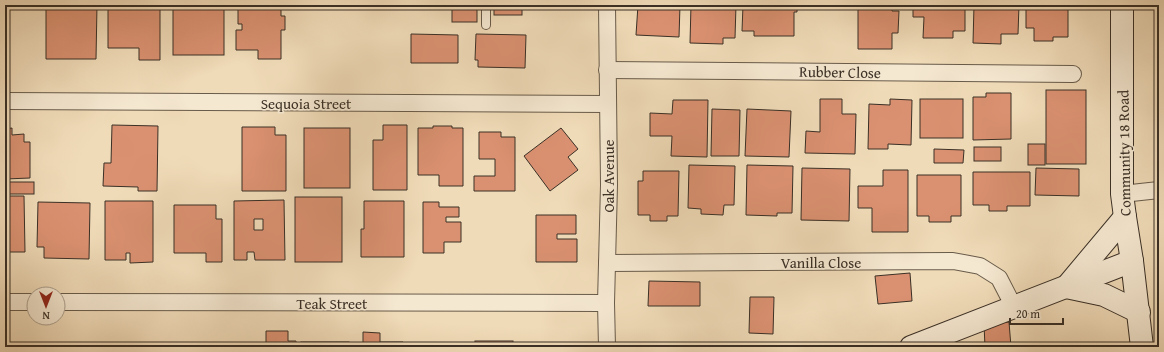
<svg xmlns="http://www.w3.org/2000/svg" width="1164" height="352" viewBox="0 0 1164 352" font-family="'Gentium Book Plus',serif">
<style>
.building{fill:#da9171;stroke:#3a3026;fill-rule:evenodd}
.lines{fill:none;stroke-linecap:round;stroke-linejoin:round}
.lane-casing{stroke:#685b4a;stroke-width:10}
.street-casing{stroke:#685b4a;stroke-width:18}
.secondary-casing{stroke:#3a3026;stroke-width:24}
.lane{stroke:#f5e8d1;stroke-width:8}
.street{stroke:#f5e8d1;stroke-width:16}
.secondary{stroke:#f5e8d1;stroke-width:22}
.labels{text-anchor:middle;dominant-baseline:central;stroke-width:3;stroke-linejoin:round;paint-order:stroke}
.street-label{font-size:15px;fill:#3a3026;stroke:#f5e8d1}
</style>
<rect width="100%" height="100%" fill="#f0dbb8"/>
<filter id="stains"><feTurbulence type="fractalNoise" baseFrequency=".005" numOctaves="4"/><feColorMatrix values="0 0 0 0 .2 0 0 0 0 .09 0 0 0 0 .02 0 0 0 .5 -.17"/></filter>
<radialGradient id="worn" r=".72"><stop offset=".6" stop-color="#630" stop-opacity="0"/><stop offset="1" stop-color="#630" stop-opacity=".3"/></radialGradient>
<g class="building">
<path d="M46 5H97L96 59H46Z"/>
<path d="M108 5H160V60H139V48H108Z"/>
<rect x="173" y="5" width="51" height="50"/>
<path d="M238 5H281V16H285V30H281V59H258V50H236V30H242V24H238Z"/>
<rect x="452" y="5" width="25" height="17"/>
<rect x="494" y="5" width="28" height="10"/>
<path d="M638 5H680L679 37 636 35Z"/>
<path d="M691 5H736L735 38H723V44L690 43Z"/>
<path d="M743 5H797V12H794V36H754V31H742Z"/>
<path d="M858 5H892V11H899L898 33H892V49H858Z"/>
<path d="M913 5H965V31H953V38H923L924 17H913Z"/>
<path d="M974 5H1019L1018 34H1001V44L973 43Z"/>
<path d="M1026 5H1068V37H1053V41H1034V28H1026Z"/>
<path d="M411 34 458 35V63H411Z"/>
<path d="M476 34 526 35 525 68 478 67V60H475Z"/>
<rect x="1046" y="90" width="40" height="74"/>
<path d="M986 93H1011V139L973 140V97H986Z"/>
<path d="M820 99H842V114H856L855 154 805 153 806 131 820 132Z"/>
<path d="M890 99 912 100 911 145 888 144V149H868L869 104 890 105Z"/>
<rect x="920" y="99" width="43" height="39"/>
<path d="M673 100H708L707 157 671 156 672 136H650V113L672 114Z"/>
<path d="M712 109 740 110 739 156H711Z"/>
<path d="M747 109 791 111 789 157 745 156Z"/>
<path d="M112 125 158 126 157 191H138V187L103 186 104 163H111Z"/>
<path d="M383 125H407V190H373V140H383Z"/>
<path d="M433 126H452V128H463V186H439V175H418V128H433Z"/>
<path d="M242 127H275V135H286V191H242Z"/>
<path d="M12 128V135L24 134V142H30V178L5 179V129Z"/>
<rect x="304" y="128" width="46" height="60"/>
<path d="M561 128 578 149 568 157 578 170 550 191 524 156Z"/>
<path d="M479 132H501V137H515V191H474V176H495V159H479Z"/>
<rect x="1028" y="144" width="17" height="21"/>
<rect x="974" y="147" width="27" height="14"/>
<path d="M934 149 964 150 963 163H934Z"/>
<path d="M689 165 735 166 734 205H724L723 215 701 214V209L688 208Z"/>
<path d="M747 165 793 166 792 213H777V216L746 215Z"/>
<path d="M802 168 850 169 849 221 801 220Z"/>
<path d="M1036 168 1079 169V196L1035 195Z"/>
<path d="M883 170H908V232H872V208H858V186H883Z"/>
<path d="M643 171H679L678 216H667V221H650V215H638V181H643Z"/>
<path d="M973 172H1030V206H1007V211H989V205H973Z"/>
<path d="M917 175H961V216H951V222H929V216H917Z"/>
<rect x="9" y="182" width="25" height="12"/>
<path d="M5 196H24L25 252H5Z"/>
<rect x="295" y="197" width="47" height="65"/>
<path d="M284 200 285 260H255L254 252H247V260H234V201ZM254 219H263V230H254Z"/>
<path d="M105 201H153V262L130 263V253H126V260H105Z"/>
<path d="M364 201H404V257H361V229H364Z"/>
<path d="M38 202 90 203 89 259 44 258V247H37Z"/>
<path d="M423 202H439V207H459V217H446V222H461V242H444V253H423Z"/>
<path d="M174 205H216V219H222V262H206V253H174Z"/>
<path d="M536 215H576V234H557V239H577V262H536Z"/>
<path d="M910 273 912 301 878 304 875 276Z"/>
<path d="M649 281 700 282V306H648Z"/>
<path d="M750 297H774L773 334 749 333Z"/>
<path d="M1009 322 1011 347H985L984 324Z"/>
<path d="M266 331H288V341H296V347H266Z"/>
<path d="M363 332 380 333V342H403V347H363Z"/>
<rect x="475" y="341" width="38" height="6"/>
<rect x="301" y="342" width="48" height="5"/>
</g>
<g class="lines">
<defs>
<path id="lane" d="M486 25V5"/>
<g id="street">
<path d="M607 70 1073 74"/>
<path d="M5 101 607 104"/>
<path d="M1122 194 1159 190"/>
<path d="M607 263 953 261 980 266 999 278 1014 307"/>
<path d="M5 302H34"/>
<path d="M58 302 606 303"/>
<path d="M607 347 606 303 609 185 607 5"/>
</g>
<g id="secondary">
<path d="M1122 5V194L1125 217 1132 261 1142 347"/>
<path d="M1068 285 1125 217"/>
<path d="M1066 287 1104 295 1139 312"/>
<path d="M911 347 1132 261"/>
</g>
</defs>
<use href="#lane" class="lane-casing"/>
<use href="#street" class="street-casing"/>
<use href="#secondary" class="secondary-casing"/>
<use href="#lane" class="lane"/>
<use href="#street" class="street"/>
<use href="#secondary" class="secondary"/>
</g>
<g class="labels">
<g class="street-label">
<text transform="translate(840 72) rotate(1)">Rubber Close</text>
<text x="306" y="103">Sequoia Street</text>
<text transform="translate(1124 153) rotate(-91)">Community 18 Road</text>
<text transform="translate(608 176) rotate(-90)">Oak Avenue</text>
<text x="821" y="262">Vanilla Close</text>
<text x="332" y="303">Teak Street</text>
</g>
</g>
<rect width="1164" height="352" fill="none" stroke="#f0dbb8" stroke-width="20"/>
<rect x="6" y="6" width="1152" height="340" fill="none" stroke="#3a3026" stroke-width="2"/>
<rect x="10" y="10" width="1144" height="332" fill="none" stroke="#3a3026"/>
<g transform="translate(46 306) rotate(180)"><circle r="19" fill="#f5e8d1" stroke="#aa9e8d"/>
<path d="M0-3L7 15L0 10L-7 15Z" fill="#8f2418"/>
<text y="-6" font-size="11" font-weight="bold" text-anchor="middle" fill="#3a3026">N</text>
</g>
<path d="M1010 318v6h53v-6" fill="none" stroke="#3a3026" stroke-width="2"/>
<text x="1016" y="318" font-size="12" fill="#3a3026" stroke="#f5e8d1" stroke-width="3" paint-order="stroke">20 m</text>
<rect width="100%" height="100%" filter="url(#stains)"/>
<rect width="100%" height="100%" fill="url(#worn)"/>
</svg>
